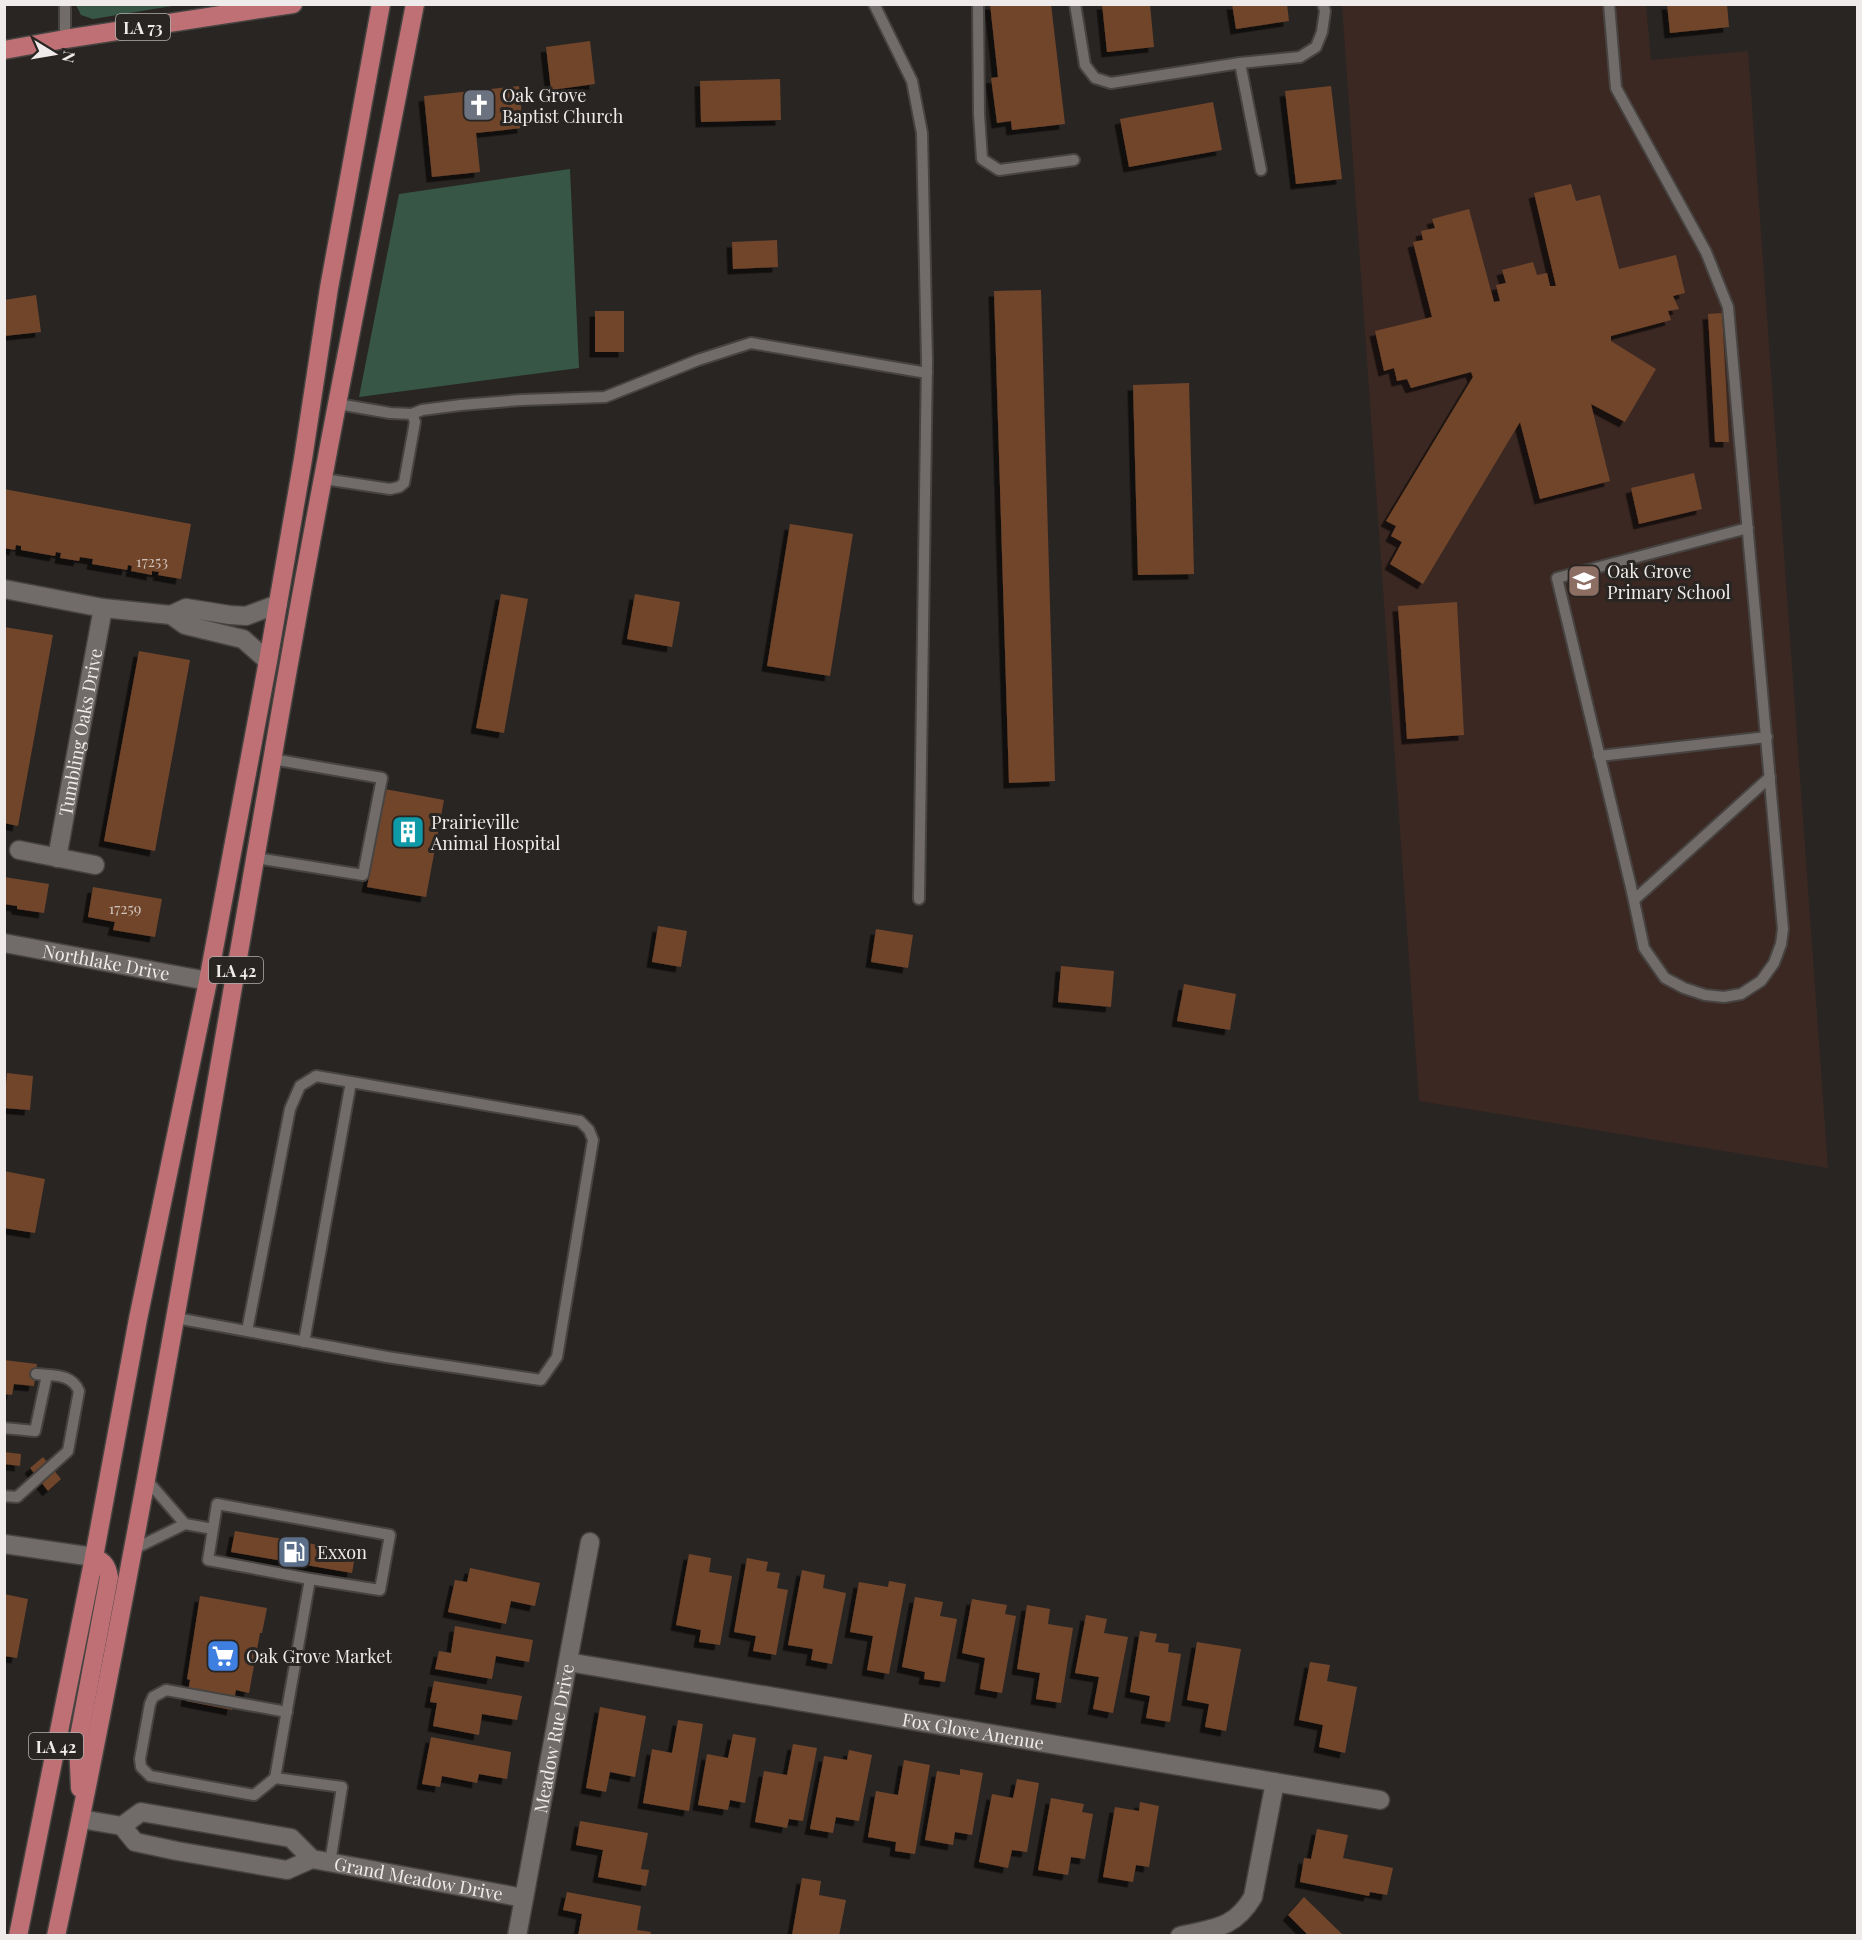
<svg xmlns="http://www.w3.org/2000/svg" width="1862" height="1940" viewBox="0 0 1862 1940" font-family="'Playfair Display',serif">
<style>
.education{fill:#3b2822}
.green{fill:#375646}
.building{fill:#70452b;filter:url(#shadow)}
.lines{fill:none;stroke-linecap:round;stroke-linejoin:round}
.lane-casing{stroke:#464341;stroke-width:14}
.street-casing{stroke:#464341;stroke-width:21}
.primary-casing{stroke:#464341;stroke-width:21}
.lane{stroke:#716c6a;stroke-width:10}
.street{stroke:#716c6a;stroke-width:18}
.primary{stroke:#be7074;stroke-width:18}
.labels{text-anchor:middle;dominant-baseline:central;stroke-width:6;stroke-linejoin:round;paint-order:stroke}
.number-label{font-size:15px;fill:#cec2ba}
.shield{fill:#292523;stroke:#b3b0ae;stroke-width:1.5}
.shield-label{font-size:16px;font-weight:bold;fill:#eeebea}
.poi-label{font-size:18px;fill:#eeebea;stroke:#292523;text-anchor:start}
.street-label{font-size:18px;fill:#eeebea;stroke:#292523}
</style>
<defs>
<filter id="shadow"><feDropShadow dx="-5.5" dy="5.5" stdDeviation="0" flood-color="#0009"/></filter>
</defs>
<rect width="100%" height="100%" fill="#292523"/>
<path class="education" d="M1342 5H1646L1651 60 1748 51 1828 1168 1419 1101Z"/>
<g class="green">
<path d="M76 5V4L178 5 93 19 81 15Z"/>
<path d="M570 169 579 368 359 397 399 194Z"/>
</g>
<g class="building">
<path d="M990 4H1051L1065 124 1012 130 1011 121 997 123 991 78 998 77Z"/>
<path d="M1102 4H1150L1154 47 1107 52Z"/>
<path d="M1232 4H1287L1289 21 1236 29Z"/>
<path d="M1667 4H1727L1729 27 1670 33Z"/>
<path d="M590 41 595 84 551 90 546 47Z"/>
<path d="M780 79 781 120 701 122 700 81Z"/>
<path d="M519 86 523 128 476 133 480 172 432 177 424 96Z"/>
<path d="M1331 86 1342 179 1296 184 1285 91Z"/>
<path d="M1213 102 1222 150 1129 167 1120 119Z"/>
<path d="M1571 184 1576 201 1600 195 1619 269 1676 255 1685 293 1673 296 1679 309 1668 311 1671 320 1611 336V341L1656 369 1625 422 1591 404 1610 481 1540 499 1520 422 1423 584 1390 564 1402 542 1391 536 1396 526 1386 521 1473 377 1471 372 1411 388 1407 379 1397 381 1394 368 1384 371 1375 331 1432 317 1413 242 1423 240 1421 231 1435 228 1432 219 1469 209 1494 302 1500 301 1496 285 1506 283 1502 270 1533 262 1537 275 1547 273 1550 286H1556L1534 193Z"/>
<path d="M777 240 778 267 733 269 732 242Z"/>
<path d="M1041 290 1055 781 1009 783 994 291Z"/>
<path d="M36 295 41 332 4 336V300Z"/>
<rect x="595" y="311" width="29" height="41"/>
<path d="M1722 313 1729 442H1715L1708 314Z"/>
<path d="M1189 383 1194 574 1138 575 1133 385Z"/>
<path d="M1694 473 1702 509 1639 524 1631 488Z"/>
<path d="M4 489 191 524 181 579 158 575 159 572 152 571V575L131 571 132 566 128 565 127 570 92 564 93 559 80 557 79 561 60 558 61 553 56 552 55 556 21 550V546L16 545 15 550 4 548Z"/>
<path d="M790 524 853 534 830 676 767 666Z"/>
<path d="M501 594 528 599 504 733 476 728Z"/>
<path d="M635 594 680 602 672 647 627 639Z"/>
<path d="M1457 602 1464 735 1407 739 1398 606Z"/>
<path d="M4 627 53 635 18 826 4 823Z"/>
<path d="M139 651 190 660 155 851 104 841Z"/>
<path d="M385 789 444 800 426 897 367 887 373 857 367 856 369 845 375 846 380 819 374 818Z"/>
<path d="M4 877 49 884 44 913 17 909V906L4 904Z"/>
<path d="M93 887 162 899 155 937 113 930 115 922 88 917Z"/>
<path d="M658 926 687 931 681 967 652 962Z"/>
<path d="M876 929 913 935 908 968 871 962Z"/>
<path d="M1061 966 1114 971 1111 1007 1058 1002Z"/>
<path d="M1184 984 1236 994 1230 1030 1177 1021Z"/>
<path d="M7 1073 33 1076 30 1110 4 1108Z"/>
<path d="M4 1171 45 1179 35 1233 4 1228Z"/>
<path d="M4 1360 37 1364 34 1386 14 1384 12 1395 4 1394Z"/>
<path d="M4 1452 21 1454 20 1466 4 1464Z"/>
<path d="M43 1457 61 1479 48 1491 30 1468Z"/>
<path d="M235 1531 356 1551 352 1573 231 1552Z"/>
<path d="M689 1554 711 1558 709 1572 732 1576 720 1645 699 1642 701 1630 676 1625Z"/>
<path d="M747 1558 768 1562 766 1571 780 1573 777 1588 788 1590 776 1655 753 1651 756 1636 734 1632Z"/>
<path d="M470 1568 540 1583 535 1606 511 1601 506 1624 448 1612 455 1580 467 1582Z"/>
<path d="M802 1570 825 1575 823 1588 846 1593 832 1664 811 1660 813 1649 788 1645Z"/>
<path d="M889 1581 906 1584 889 1674 867 1670 873 1636 850 1632 859 1582 888 1587Z"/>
<path d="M4 1594 28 1599 17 1658 4 1656Z"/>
<path d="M200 1596 267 1608 262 1633H260L249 1693 236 1690 232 1710 186 1701 190 1680 187 1679Z"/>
<path d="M915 1597 943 1602 940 1616 957 1619 945 1682 924 1679 925 1672 902 1667Z"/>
<path d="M972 1599 1007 1605 1005 1614 1016 1616 1002 1693 980 1689 985 1658 962 1653Z"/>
<path d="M1027 1605 1050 1609 1048 1624 1073 1628 1061 1703 1036 1699 1040 1673 1017 1669Z"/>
<path d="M1086 1615 1107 1619 1104 1633 1128 1637 1113 1713 1093 1709 1099 1677 1075 1673Z"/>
<path d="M455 1626 533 1640 529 1662 496 1656 492 1679 435 1669 439 1651 451 1653Z"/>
<path d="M1140 1631 1157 1634 1155 1642 1169 1644 1168 1652 1181 1654 1170 1722 1146 1718 1150 1696 1130 1692Z"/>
<path d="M1197 1642 1241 1649 1226 1731 1205 1727 1209 1704 1187 1700Z"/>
<path d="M1310 1662 1330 1665 1327 1681 1357 1687 1345 1753 1319 1747 1323 1725 1299 1720Z"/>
<path d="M434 1681 522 1696 517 1720 482 1714 479 1735 433 1726 437 1703 430 1702Z"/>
<path d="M600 1707 646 1716 635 1777 610 1772 606 1792 586 1788Z"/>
<path d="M678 1720 703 1724 689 1811 643 1803 652 1749 672 1753Z"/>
<path d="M733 1734 756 1738 745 1803 730 1800 728 1810 698 1805 707 1754 728 1758Z"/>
<path d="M431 1737 511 1752 507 1779 479 1774 477 1783 442 1776 440 1787 422 1784Z"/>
<path d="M793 1744 817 1748 803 1821 789 1819 787 1828 755 1822 764 1771 787 1775Z"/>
<path d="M849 1750 872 1755 859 1821 836 1817 833 1833 810 1829 824 1756 847 1760Z"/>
<path d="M904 1760 930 1765 915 1854 895 1851 896 1842 868 1837 876 1791 898 1795Z"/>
<path d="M960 1769 983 1773 972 1835 955 1832 953 1845 925 1840 937 1771 960 1775Z"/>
<path d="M1017 1779 1039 1783 1027 1852 1012 1850 1008 1868 979 1862 992 1794 1013 1798Z"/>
<path d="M1051 1798 1084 1804 1082 1812 1093 1814 1085 1859 1071 1857 1068 1875 1038 1870Z"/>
<path d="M1140 1802 1159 1806 1149 1867 1136 1865 1133 1882 1103 1877 1115 1807 1139 1811Z"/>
<path d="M580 1821 648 1833 641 1869 649 1870 646 1886 598 1877 603 1850 576 1845Z"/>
<path d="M1317 1829 1348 1835 1343 1858 1393 1868 1387 1895 1370 1892 1369 1896 1300 1882 1304 1858 1311 1859Z"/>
<path d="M802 1878 821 1881 819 1895 846 1900 839 1936 792 1935Z"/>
<path d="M567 1892 641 1906 637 1930 651 1932 650 1936H578L582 1914 563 1910Z"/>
<path d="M1304 1897 1344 1936H1309L1288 1915Z"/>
</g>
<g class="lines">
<defs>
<g id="lane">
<path d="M874 4 912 81 922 133 927 361 919 899"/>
<path d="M978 4 979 114 982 159 999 170 1074 160"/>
<path d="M1075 4 1085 65 1095 78 1111 83 1240 63 1300 57 1316 47 1322 32 1325 11 1323 4"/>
<path d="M1609 4 1616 88 1706 252 1728 307 1783 929 1781 944 1774 963 1761 981 1741 994 1724 997 1705 995 1684 988 1665 978 1644 948 1631 887 1557 578 1748 528"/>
<path d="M65 39V4"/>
<path d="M1240 63 1261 170"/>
<path d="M412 414 422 410 461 405 521 400 605 397 698 360 751 343 927 373"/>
<path d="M324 479 390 489 399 487 404 483 415 422 412 414 390 413 338 404"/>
<path d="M1599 756 1767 737"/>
<path d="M256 858 363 875 382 778 272 759"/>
<path d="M1634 900 1770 777"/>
<path d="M176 1318 387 1357 541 1380 557 1357 593 1140 589 1130 580 1121 316 1076 300 1086 290 1109 247 1331"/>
<path d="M304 1342 351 1082"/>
<path d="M4 1428 35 1431 47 1375"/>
<path d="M4 1496 17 1497 68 1451 79 1391C71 1373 53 1376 36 1374"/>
<path d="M185 1524 213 1529 208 1560 310 1579 275 1778 342 1787 330 1863"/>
<path d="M213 1529 217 1504 390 1535 380 1590 310 1579"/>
<path d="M132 1550 185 1524 146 1479"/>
<path d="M275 1778 254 1795 150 1776 141 1767 140 1759 150 1704 153 1697 166 1690 287 1712"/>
</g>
<g id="street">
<path d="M4 589 103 608 171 615 185 625 243 639 268 661"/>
<path d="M171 615 186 608 230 615 246 616 278 604"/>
<path d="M19 850 95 865"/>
<path id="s1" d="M57 858 103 608"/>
<path id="s2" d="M4 943 208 981"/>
<path d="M4 1544 94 1557"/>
<path id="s3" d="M568 1662 1380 1800"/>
<path d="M81 1819 122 1826 135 1842 177 1851 287 1870 312 1859"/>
<path id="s4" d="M122 1826 141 1812 291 1838 312 1859 524 1898"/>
<path id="s5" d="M517 1936 590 1542"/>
<path d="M1180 1936C1214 1928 1234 1929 1253 1897L1275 1782"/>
</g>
<g id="primary">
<path d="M4 50 65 39 293 4"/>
<path d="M80 1788 78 1742 109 1577C107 1566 104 1562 94 1557"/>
<path d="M18 1936 94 1557 138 1319 208 981 268 661 303 459 329 288 381 4"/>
<path d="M56 1936C139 1546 204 1153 272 761 315 508 366 256 415 4"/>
</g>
</defs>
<use href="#lane" class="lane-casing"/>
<use href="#street" class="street-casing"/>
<use href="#primary" class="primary-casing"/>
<use href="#lane" class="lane"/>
<use href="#street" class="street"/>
<use href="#primary" class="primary"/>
</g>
<defs>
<symbol id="church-square" viewBox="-11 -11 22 22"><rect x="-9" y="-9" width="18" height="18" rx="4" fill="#6b7280" stroke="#292523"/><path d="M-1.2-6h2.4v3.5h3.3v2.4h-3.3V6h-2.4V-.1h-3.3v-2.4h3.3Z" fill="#fff"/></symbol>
<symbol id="school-square" viewBox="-11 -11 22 22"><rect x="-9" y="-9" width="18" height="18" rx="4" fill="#8d6e63" stroke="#292523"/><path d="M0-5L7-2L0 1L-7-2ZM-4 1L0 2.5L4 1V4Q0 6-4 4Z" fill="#fff"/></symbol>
<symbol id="building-square" viewBox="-11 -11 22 22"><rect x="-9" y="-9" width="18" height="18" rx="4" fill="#0f9aa8" stroke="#292523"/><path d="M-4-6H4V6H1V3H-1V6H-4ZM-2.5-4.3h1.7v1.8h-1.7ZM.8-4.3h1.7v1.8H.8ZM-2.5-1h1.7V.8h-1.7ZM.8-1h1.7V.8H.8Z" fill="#fff"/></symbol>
<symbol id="fuel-square" viewBox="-11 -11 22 22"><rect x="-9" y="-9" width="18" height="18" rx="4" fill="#5c6f8a" stroke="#292523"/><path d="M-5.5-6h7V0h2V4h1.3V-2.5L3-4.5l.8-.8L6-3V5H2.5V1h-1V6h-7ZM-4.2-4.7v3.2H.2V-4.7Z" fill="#fff"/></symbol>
<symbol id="supermarket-square" viewBox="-11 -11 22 22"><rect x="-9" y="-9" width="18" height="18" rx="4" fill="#3f7fe0" stroke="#292523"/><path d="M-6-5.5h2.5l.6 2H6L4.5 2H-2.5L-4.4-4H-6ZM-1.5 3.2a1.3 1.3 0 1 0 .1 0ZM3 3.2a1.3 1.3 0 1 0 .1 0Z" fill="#fff"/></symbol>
</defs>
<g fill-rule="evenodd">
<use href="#church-square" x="460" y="86" width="38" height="38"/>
<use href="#school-square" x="1565" y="562" width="38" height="38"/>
<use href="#building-square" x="389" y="813" width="38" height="38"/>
<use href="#fuel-square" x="275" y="1533" width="38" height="38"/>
<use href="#supermarket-square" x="204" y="1637" width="38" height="38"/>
</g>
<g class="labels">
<g class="number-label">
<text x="152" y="561">17253</text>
<text x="125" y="908">17259</text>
</g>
<g class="shield">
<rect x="116" y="14" width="54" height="26" rx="4.5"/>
<rect x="209" y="957" width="54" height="26" rx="4.5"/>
<rect x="29" y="1733" width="54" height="26" rx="4.5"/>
</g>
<g class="shield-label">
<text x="143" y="27">LA 73</text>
<text x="236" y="970">LA 42</text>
<text x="56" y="1746">LA 42</text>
</g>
<g class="poi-label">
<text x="502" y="95">Oak Grove<tspan x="502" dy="21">Baptist Church</tspan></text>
<text x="1607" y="571">Oak Grove<tspan x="1607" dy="21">Primary School</tspan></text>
<text x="431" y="822">Prairieville<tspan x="431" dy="21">Animal Hospital</tspan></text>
<text x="317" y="1552">Exxon</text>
<text x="246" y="1656">Oak Grove Market</text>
</g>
<g class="street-label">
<text stroke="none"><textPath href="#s1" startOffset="128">Tumbling Oaks Drive</textPath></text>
<text stroke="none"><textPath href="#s2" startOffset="104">Northlake Drive</textPath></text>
<text stroke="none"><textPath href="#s3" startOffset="411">Fox Glove Anenue</textPath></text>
<text stroke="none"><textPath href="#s5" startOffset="201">Meadow Rue Drive</textPath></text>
<text stroke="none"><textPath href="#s4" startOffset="314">Grand Meadow Drive</textPath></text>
</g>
</g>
<rect width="1862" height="1940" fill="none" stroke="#eeebea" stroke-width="12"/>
<g transform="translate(54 54) rotate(101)" stroke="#292523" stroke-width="4.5" paint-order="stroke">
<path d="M0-4.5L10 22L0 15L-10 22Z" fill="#eeebea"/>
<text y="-9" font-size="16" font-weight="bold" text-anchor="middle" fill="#eeebea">N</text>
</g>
</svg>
